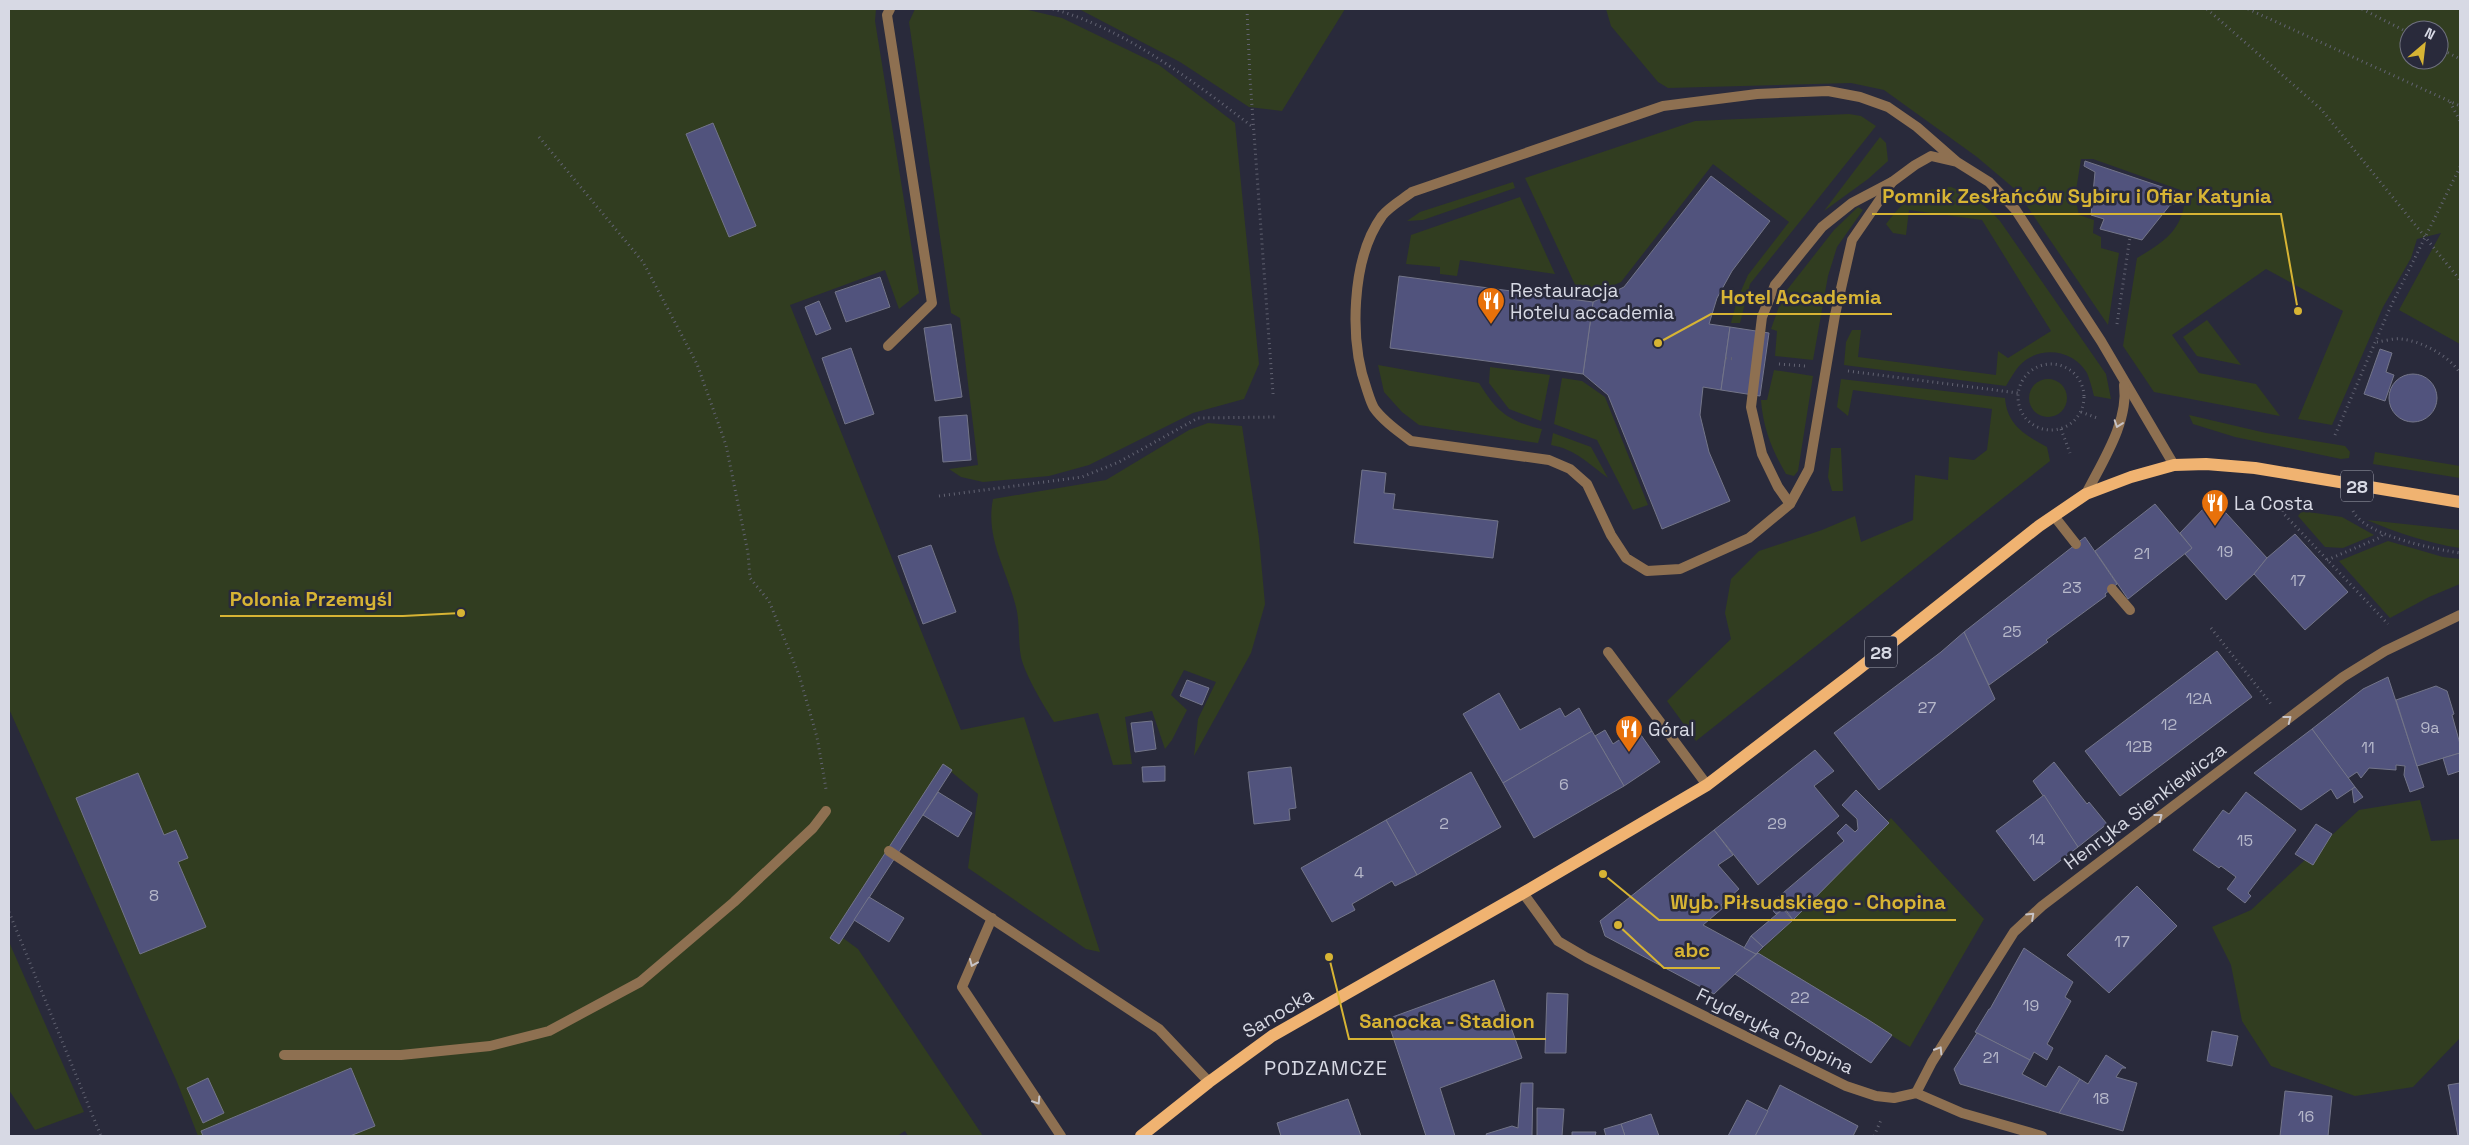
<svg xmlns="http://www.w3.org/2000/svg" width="2469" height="1145" viewBox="0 0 2469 1145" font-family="'Space Grotesk',sans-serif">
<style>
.green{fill:#313d20;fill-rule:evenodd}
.building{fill:#51537d;stroke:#737589}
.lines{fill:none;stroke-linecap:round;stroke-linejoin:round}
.path{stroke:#626372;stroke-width:3;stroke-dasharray:1 4;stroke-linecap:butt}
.lane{stroke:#8e7051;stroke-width:10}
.street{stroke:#8e7051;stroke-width:10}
.primary{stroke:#f0b371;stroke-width:12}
.oneway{stroke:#c8c4c7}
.labels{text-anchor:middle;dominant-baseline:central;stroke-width:5;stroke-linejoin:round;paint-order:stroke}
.number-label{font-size:16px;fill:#b6b8ca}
.shield{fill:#292a3b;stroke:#a3a4b1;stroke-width:1}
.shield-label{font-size:18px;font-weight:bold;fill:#d7d9e4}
.poi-label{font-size:19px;fill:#d7d9e4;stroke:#292a3b;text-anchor:start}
.street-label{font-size:19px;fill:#d7d9e4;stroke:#292a3b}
.neighbourhood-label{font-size:20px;letter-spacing:1px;fill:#d7d9e4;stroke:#292a3b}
.leader{fill:none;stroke:#d7b434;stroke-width:2}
.callout-dot{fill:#d7b434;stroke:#292a3b;stroke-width:2}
.callout-label{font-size:20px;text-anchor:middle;font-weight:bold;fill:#d7b434;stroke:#292a3b;stroke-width:5;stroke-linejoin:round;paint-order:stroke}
</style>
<rect width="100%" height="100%" fill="#292a3b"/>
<g class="green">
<path d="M9 9H876L875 21 919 293 899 309 885 270 790 305 961 730 1024 717 1100 952 1086 949 968 868 978 794 943 765 830 938 838 944 843 938 858 949 983 1136H908L905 1131 897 1136H198L177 1082 9 709Z"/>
<path d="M915 9H1024L1062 18 1159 65 1235 123 1259 364 1244 399 1193 413 1089 465 1049 476 983 482 961 477 949 469 978 465 960 318 951 313 909 22Z"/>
<path d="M1079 9H1345L1282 111 1249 107 1180 62Z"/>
<path d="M1606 9H2460V344L2399 310 2441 233 2417 239 2411 258 2383 307 2332 425 2298 419 2343 311 2266 269 2172 335 2199 373 2256 384 2280 416 2154 392 2123 346 2137 258C2167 240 2183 230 2186 192L2093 159H2081L2075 197 2079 215 2094 220 2093 233 2101 237V248L2119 253 2108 325 2016 190 1977 157 1884 90 1851 83 1668 88 1658 82 1611 26ZM2409 30H2439V60H2409Z"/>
<path d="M1849 114 1861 116 1876 126 1750 284 1740 323H1731L1737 300 1748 275 1789 222 1713 164 1621 282 1593 294 1578 291 1525 178 1695 121Z"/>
<path d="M1880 137 1886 143 1888 161 1868 179 1824 211Z"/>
<path d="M1513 182 1515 188 1423 220 1407 221 1420 212Z"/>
<path d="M1951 187C1971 195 1985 204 2000 221L2106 374 2111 399 2094 396C2092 388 2090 380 2087 373 2073 349 2038 345 2019 366 2014 372 2010 379 2006 386L1844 365 1846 342 1852 330H1861L1858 357 1996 375 1998 351 2008 358 2051 331 1982 220 1909 210 1906 235 1893 233 1886 224C1907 197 1915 190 1951 187Z"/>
<path d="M1520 197 1555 274 1460 260 1457 276 1440 274V267L1406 264 1411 235Z"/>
<path d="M1858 207 1863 210 1837 247 1828 276 1813 360 1775 356 1777 331 1771 329 1783 295 1834 230Z"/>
<path d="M2207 320 2241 365 2197 356 2183 337Z"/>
<path d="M1378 365 1479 383C1497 412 1508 421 1542 429L1538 443 1419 425 1402 412 1384 392Z"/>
<path d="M1490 367 1550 375 1541 421 1509 409 1489 383Z"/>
<path d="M1774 370 1813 376 1798 471 1794 476 1786 474C1772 450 1763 428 1761 400H1767Z"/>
<path d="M1562 378 1582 381 1605 397 1648 505 1633 510 1597 440 1554 424Z"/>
<circle cx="2048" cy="398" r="19"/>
<path d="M1841 379 2005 398C2007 425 2025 435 2047 447L2050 461 1696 741 1667 701 1731 639 1725 613 1731 579 1759 551 1822 530 1855 516 1861 542 1913 520 1915 475 1948 480 1949 457 1974 460 1987 450 1992 409 1853 390 1848 416 1837 407Z"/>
<path d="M2189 415 2266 433 2345 446 2350 452 2349 458 2341 459 2235 437 2193 424Z"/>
<path d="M1208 423 1242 426 1259 538 1265 604 1251 653 1194 756 1198 719 1216 682 1184 670 1171 695 1187 710 1172 740 1165 749 1152 711 1125 717 1132 764 1113 765 1098 713 1054 722C1044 706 1025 675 1021 657 1018 641 1020 623 1016 607 1007 570 985 538 993 499L1106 480 1189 430Z"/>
<path d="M1553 433 1591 447 1608 478C1589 464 1575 449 1551 445Z"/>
<path d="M1831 448H1841L1843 491H1832L1828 477Z"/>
<path d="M2375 452 2460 466V478L2373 464Z"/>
<path d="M2302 511 2342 517 2374 535 2343 548 2325 547 2298 516Z"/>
<path d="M2367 520 2460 530V548C2427 543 2398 533 2367 520Z"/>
<path d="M2388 541 2443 557 2460 559V584L2429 597 2390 618 2339 561Z"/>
<path d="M2420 800 2431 841 2460 839V1038L2413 1087 2355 1096 2271 1066 2242 1021 2231 965 2212 927 2251 910 2359 810Z"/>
<path d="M1891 818 1984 919 1910 1047 1758 953 1793 920Z"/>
<path d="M9 942 84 1112 35 1130 9 1090Z"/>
</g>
<g class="building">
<path d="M713 123 756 226 729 237 686 134Z"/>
<path d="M2085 161 2183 194 2180 203 2170 205 2142 240 2100 229 2104 219 2091 215 2095 172 2084 166Z"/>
<path d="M1711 176 1770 221 1732 271 1717 298 1709 324 1730 327 1721 390 1703 387 1700 415 1709 452 1730 501 1662 529 1608 395 1583 374 1593 302 1624 287Z"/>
<path d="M1399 276 1593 302 1583 374 1390 348Z"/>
<path d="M880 277 890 307 846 322 835 292Z"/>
<path d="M819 301 831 329 816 335 805 307Z"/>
<path d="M951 324 962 397 935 401 924 328Z"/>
<path d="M1730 327 1769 333 1760 396 1721 390Z"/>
<path d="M851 348 874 414 845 424 822 358Z"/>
<path d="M2380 349 2392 353 2386 372 2394 375 2385 401 2364 394Z"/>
<circle cx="2413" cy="398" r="24"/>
<path d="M967 415 971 460 943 462 939 417Z"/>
<path d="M1362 470 1386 473 1384 493 1395 494 1393 509 1498 521 1493 558 1354 543Z"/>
<path d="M2216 502 2267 558 2254 574 2226 600 2185 554 2192 548 2180 533 2208 504 2210 507Z"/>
<path d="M2155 504 2192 548 2128 599 2095 551Z"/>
<path d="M2295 534 2348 592 2305 630 2254 574 2267 558Z"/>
<path d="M2085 537 2117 584 2105 594 2106 596 2046 640 2048 642 1989 685 1964 632Z"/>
<path d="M931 545 956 612 923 624 898 556Z"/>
<path d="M1964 632 1995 699 1879 790 1834 733 1941 652Z"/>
<path d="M2217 651 2252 697 2120 796 2085 751Z"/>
<path d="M2388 677 2424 787 2410 792 2404 775 2405 766 2396 765V770L2369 768 2361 778 2357 772 2348 778 2312 729 2363 689Z"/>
<path d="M1187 680 1209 688 1202 705 1180 696Z"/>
<path d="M2436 686 2447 691 2454 714 2452 715 2460 744V753L2417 766 2396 700Z"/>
<path d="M1499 693 1520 730 1560 708 1565 717 1579 708 1592 731 1503 783 1463 714Z"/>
<path d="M1152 721 1156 749 1135 752 1131 723Z"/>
<path d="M2312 729 2355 787 2337 799 2331 789 2301 810 2254 773Z"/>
<path d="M1605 730 1613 744 1619 740 1627 743 1641 735 1660 762 1624 786 1595 736Z"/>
<path d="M1592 731 1624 786 1534 838 1503 783Z"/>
<path d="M1815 750 1834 771 1814 786 1839 816 1758 885 1714 830Z"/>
<path d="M2460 753V771L2448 775 2443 758Z"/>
<path d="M2054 762 2087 804 2089 802 2107 824 2078 847 2033 781Z"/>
<path d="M943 764 952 770 839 944 830 938Z"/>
<path d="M1165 766V781L1143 782 1142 767Z"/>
<path d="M1291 767 1296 808 1289 809 1290 820 1254 824 1248 772Z"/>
<path d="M1471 772 1501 827 1417 875 1386 820Z"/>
<path d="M138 773 164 835 176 830 188 858 178 862 206 927 140 954 76 798Z"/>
<path d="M2355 787 2363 797 2354 803 2352 789Z"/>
<path d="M1856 790 1889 823 1793 920 1777 898 1844 841 1837 833 1846 824 1855 832 1858 829 1857 819 1842 805Z"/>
<path d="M938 792 972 813 958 837 923 815Z"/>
<path d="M2246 792 2296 830 2248 893 2251 896 2245 903 2227 889 2236 877 2221 866 2219 868 2193 850 2223 810 2229 814Z"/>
<path d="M2044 795 2078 847 2034 881 1996 831Z"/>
<path d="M1386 820 1417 875 1395 886 1392 881 1352 904 1355 910 1332 922 1301 868Z"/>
<path d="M2316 824 2332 834 2313 865 2295 854Z"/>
<path d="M1714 830 1733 855 1718 865 1739 889 1721 905 1723 908 1703 925 1756 954 1714 994 1605 936 1600 921Z"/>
<path d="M2137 886 2177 926 2109 993 2067 955Z"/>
<path d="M869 897 904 918 889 942 854 920Z"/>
<path d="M1776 897 1785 908 1776 914 1768 905Z"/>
<path d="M1783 909 1793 920 1763 947 1751 936Z"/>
<path d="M1751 936 1763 947 1756 954 1744 948Z"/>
<path d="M2024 948 2073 982 2065 997 2071 1001 2047 1044 2053 1048 2047 1060 2034 1052 2030 1060 1975 1032 1989 1009H1990Z"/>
<path d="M1758 953 1867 1019 1892 1035 1871 1063 1735 974Z"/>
<path d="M1494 980 1522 1058 1440 1088 1455 1136H1426L1387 1019Z"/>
<path d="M1547 993 1568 994 1566 1053H1545Z"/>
<path d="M2212 1031 2238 1036 2232 1066 2207 1061Z"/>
<path d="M1977 1033 2030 1060 2022 1074 2046 1087 2059 1066 2080 1079 2059 1113 1960 1084 1954 1069Z"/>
<path d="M2106 1055 2126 1068H2122L2116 1077 2137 1083 2123 1131 2059 1113 2080 1079 2088 1084Z"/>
<path d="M351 1068 375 1126 350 1136H203L201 1131Z"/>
<path d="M208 1078 224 1113 203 1123 187 1088Z"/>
<path d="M1521 1083H1533L1532 1136H1487L1486 1134 1512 1126 1518 1128Z"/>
<path d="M2460 1083V1136H2458L2448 1085Z"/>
<path d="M1780 1085 1858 1126 1853 1136H1755Z"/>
<path d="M2285 1091 2332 1096 2328 1136H2280Z"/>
<path d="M1348 1099 1361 1136H1281L1277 1123Z"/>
<path d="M1747 1100 1768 1111 1755 1136H1728Z"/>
<path d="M1537 1108 1564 1109 1562 1136H1537Z"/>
<path d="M1651 1114 1659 1136H1625L1621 1124Z"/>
<path d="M1621 1124 1625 1136H1606L1604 1129Z"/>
<path d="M1572 1132H1596L1595 1136H1572Z"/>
</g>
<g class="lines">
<g class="path">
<path d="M1053 9C1128 30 1192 81 1253 127"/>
<path d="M1247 9 1250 79 1273 394"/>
<path d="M2207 9 2321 109 2460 280"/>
<path d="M2248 9 2460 106"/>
<path d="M2362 9 2409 33"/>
<path d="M2439 48 2460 59"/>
<path d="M2450 102 2460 121"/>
<path d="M539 137 643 262 697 364 726 445 748 553 750 578 769 601 799 675 817 737 826 789"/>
<path d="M2117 324 2130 237"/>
<path d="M2377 342C2384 341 2394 338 2401 339 2422 341 2449 356 2460 373"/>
<path d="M1726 358 1735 359"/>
<circle cx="2051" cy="397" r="33"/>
<path d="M1779 364 1805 366"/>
<path d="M1848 371 2018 393"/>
<path d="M2081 412 2097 418"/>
<path d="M2061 429 2070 453"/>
<path d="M2335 435 2390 308 2460 167"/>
<path d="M939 496 1082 477 1119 462 1198 418 1275 417"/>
<path d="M2283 501 2282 512 2388 624"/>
<path d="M2353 511C2365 536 2435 549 2460 553"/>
<path d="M2327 560 2381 537 2384 532"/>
<path d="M2211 628 2271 704"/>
<path d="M9 912 101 1136"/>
<path d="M1874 1136 1881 1120"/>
</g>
<g class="lane">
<path d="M1957 162 1917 127 1888 107 1860 97 1828 91 1757 94 1663 106 1412 192C1403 199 1389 207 1382 216 1351 259 1349 341 1367 390 1369 396 1371 403 1374 408 1383 421 1399 432 1411 441L1549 460 1570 469 1587 484 1611 535 1626 558 1647 571 1680 569 1749 538 1790 504 1809 469 1835 315 1852 240 1892 182 1915 165 1931 156 1957 162 1989 182 2015 209 2101 341 2174 465"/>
<path d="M888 346 932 303 887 15 890 9"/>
<path d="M2086 494C2102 462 2129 422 2124 385"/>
<path d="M1790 504 1778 487 1762 454 1751 407 1762 317 1775 285 1822 227 1852 203 1892 182"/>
<path d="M2054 516 2076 544"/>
<path d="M2112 589 2130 610"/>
<path d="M1608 652 1707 785"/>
<path d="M992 918 962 987 1061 1136"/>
<path d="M284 1055H401L490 1046 549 1031 640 982 734 902 813 828 826 811"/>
</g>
<g class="street">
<path d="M889 851 1159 1029 1209 1082"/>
<path d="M1523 893 1558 941 1587 958 1846 1086 1876 1096 1894 1098 1916 1093 1962 1113 2042 1136"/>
<path d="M1916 1093 1932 1062 2014 932 2042 906 2343 677 2385 651 2460 615"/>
</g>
<path class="primary" d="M1141 1136 1209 1082 1272 1036 1523 893 1707 785 1856 671 2039 526 2086 494 2131 477 2174 465 2206 464 2255 468 2460 502"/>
</g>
<defs><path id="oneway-chevron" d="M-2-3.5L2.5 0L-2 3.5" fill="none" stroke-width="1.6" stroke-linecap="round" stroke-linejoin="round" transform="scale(1.25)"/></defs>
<g class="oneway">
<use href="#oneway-chevron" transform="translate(2118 424) rotate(109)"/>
<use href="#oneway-chevron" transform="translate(2288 719) rotate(-38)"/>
<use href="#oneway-chevron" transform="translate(2159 817) rotate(-37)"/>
<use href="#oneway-chevron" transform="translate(2031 916) rotate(-43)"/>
<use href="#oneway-chevron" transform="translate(973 963) rotate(113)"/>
<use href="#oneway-chevron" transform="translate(1939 1050) rotate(-58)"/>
<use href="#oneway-chevron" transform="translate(1037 1101) rotate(57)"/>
</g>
<defs>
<symbol id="restaurant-pin" viewBox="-11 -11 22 30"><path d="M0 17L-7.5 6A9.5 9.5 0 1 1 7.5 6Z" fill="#e8710a" stroke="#292a3b"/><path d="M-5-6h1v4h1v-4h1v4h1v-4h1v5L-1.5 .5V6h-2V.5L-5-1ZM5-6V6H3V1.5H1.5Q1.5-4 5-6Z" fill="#fff"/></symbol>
</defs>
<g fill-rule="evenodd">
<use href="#restaurant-pin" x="1475" y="285" width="32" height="43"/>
<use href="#restaurant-pin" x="2199" y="487" width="32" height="43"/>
<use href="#restaurant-pin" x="1613" y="713" width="32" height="43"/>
</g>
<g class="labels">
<g class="number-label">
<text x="2225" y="551">19</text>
<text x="2142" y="553">21</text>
<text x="2298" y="580">17</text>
<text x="2072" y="587">23</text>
<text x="2012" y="631">25</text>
<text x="2199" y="698">12A</text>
<text x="1927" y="707">27</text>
<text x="2169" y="724">12</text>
<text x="2430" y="727">9a</text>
<text x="2139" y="746">12B</text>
<text x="2368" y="747">11</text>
<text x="1564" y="784">6</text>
<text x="1444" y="823">2</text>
<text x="1777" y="823">29</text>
<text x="2037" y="839">14</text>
<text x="2245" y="840">15</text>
<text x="1359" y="872">4</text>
<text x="154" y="895">8</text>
<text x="2122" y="941">17</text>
<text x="1800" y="997">22</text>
<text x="2031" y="1005">19</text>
<text x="1991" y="1057">21</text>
<text x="2101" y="1098">18</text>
<text x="2306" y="1116">16</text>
</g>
<g class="shield">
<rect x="2341" y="470.5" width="32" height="31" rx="4"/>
<rect x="1865" y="636.5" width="32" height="31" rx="4"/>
</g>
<g class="shield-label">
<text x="2357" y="486">28</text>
<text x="1881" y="652">28</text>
</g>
<g class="poi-label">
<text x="1510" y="290">Restauracja<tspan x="1510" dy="22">Hotelu accademia</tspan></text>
<text x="2234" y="503">La Costa</text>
<text x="1648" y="729">Góral</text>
</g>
<g class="street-label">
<text transform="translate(2145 806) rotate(-37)">Henryka Sienkiewicza</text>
<text transform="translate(1278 1013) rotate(-31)">Sanocka</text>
<text transform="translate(1775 1031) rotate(26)">Fryderyka Chopina</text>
</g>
<g class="neighbourhood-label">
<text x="1326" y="1068">PODZAMCZE</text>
</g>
</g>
<path class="leader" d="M2298 311L2281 214H1872M1658 343L1711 314H1892M461 613L403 616H220M1603 874L1659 920H1956M1618 925L1664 968H1720M1329 957L1349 1039H1546"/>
<g class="callout-dot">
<circle cx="2298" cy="311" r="5"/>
<circle cx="1658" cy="343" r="5"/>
<circle cx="461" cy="613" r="5"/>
<circle cx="1603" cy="874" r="5"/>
<circle cx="1618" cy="925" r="5"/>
<circle cx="1329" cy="957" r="5"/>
</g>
<g class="callout-label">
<text x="2077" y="203">Pomnik Zesłańców Sybiru i Ofiar Katynia</text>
<text x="1801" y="304">Hotel Accademia</text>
<text x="311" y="606">Polonia Przemyśl</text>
<text x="1808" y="909">Wyb. Piłsudskiego - Chopina</text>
<text x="1692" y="957">abc</text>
<text x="1447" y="1028">Sanocka - Stadion</text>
</g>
<rect width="2469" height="1145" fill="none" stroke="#d7d9e4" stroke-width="20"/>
<g transform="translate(2424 45) rotate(28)"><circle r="24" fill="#292a3b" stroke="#6f707f"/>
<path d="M0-4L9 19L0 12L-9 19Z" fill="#d7b434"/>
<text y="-8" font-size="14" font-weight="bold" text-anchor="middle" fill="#d7d9e4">N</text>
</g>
</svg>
